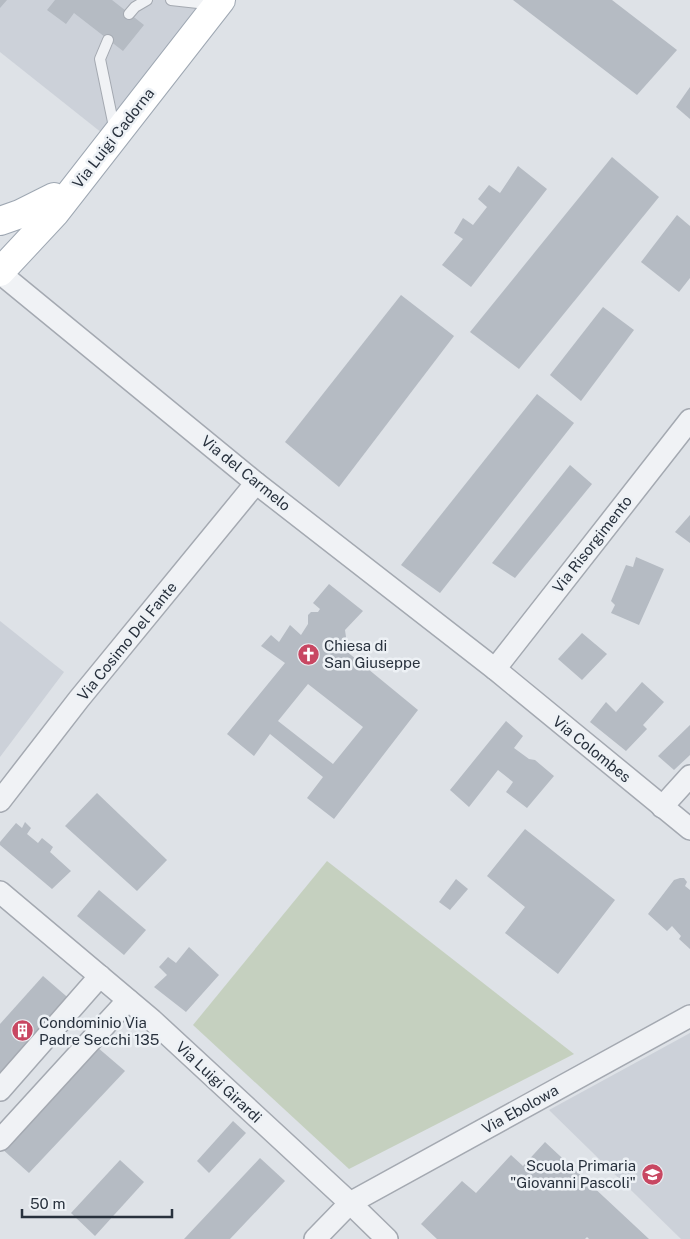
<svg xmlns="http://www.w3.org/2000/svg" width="690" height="1239" viewBox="0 0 690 1239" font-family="'Public Sans',sans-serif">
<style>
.built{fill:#ccd1d9}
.green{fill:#c5d0bf}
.building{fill:#b5bbc3;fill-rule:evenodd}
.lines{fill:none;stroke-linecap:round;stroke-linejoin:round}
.lane-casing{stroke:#a4a9b1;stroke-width:12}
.street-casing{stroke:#a4a9b1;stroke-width:24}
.primary-casing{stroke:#9ea7b2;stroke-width:30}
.lane{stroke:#f0f2f5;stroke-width:10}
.street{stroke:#f0f2f5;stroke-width:21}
.primary{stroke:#fff;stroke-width:28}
.labels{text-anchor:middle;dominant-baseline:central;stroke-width:5;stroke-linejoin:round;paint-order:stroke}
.street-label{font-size:15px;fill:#28313d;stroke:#edf1f5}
.poi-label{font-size:15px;fill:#28313d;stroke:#edf1f5;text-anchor:start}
</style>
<rect width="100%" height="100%" fill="#dee2e7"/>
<g class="built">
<path d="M0 0H208L102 133 0 52Z"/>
<path d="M0 621 64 672 0 757Z"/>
<path d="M690 1033V1239H681L549 1110Z"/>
</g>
<path class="green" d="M327 861 574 1054 349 1169 193 1025Z"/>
<g class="building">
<path d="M0 0H7L0 8Z"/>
<path d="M55 0H112L144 25 123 51 74 13 66 24 47 10Z"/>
<path d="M513 0H612L677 50 637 95Z"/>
<path d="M690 87V119L676 107Z"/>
<path d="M612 157 659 197 519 369 470 332Z"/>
<path d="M518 166 547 189 471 287 442 265 463 239 454 233 463 218 473 225 487 207 478 199 489 185 500 193Z"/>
<path d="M677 215 690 226V278L679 292 641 262Z"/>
<path d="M401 295 454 336 339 487 285 442Z"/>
<path d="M603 307 634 330 581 401 550 375Z"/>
<path d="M537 394 574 423 440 593 401 565Z"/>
<path d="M570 465 592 484 515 578 492 563Z"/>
<path d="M690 515V543L675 532Z"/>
<path d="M636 557 664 569 639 625 611 613 615 605 611 601 626 565 633 567Z"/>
<path d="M329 584 363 611 345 630 346 637 340 646 418 710 334 819 307 798 323 777 270 734 254 756 227 734 285 663 261 646 271 635 279 642 290 625 301 635 308 624V615L311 612H318L320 609 313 603ZM308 684 363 727 333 764 278 721Z"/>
<path d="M582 633 607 654 582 680 558 659Z"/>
<path d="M642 682 664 702 643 725 647 729 626 751 590 722 606 702 616 712Z"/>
<path d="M506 721 523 736 514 748 529 759 535 760 554 776 527 808 506 792 513 782 498 770 469 807 450 790Z"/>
<path d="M690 725V755L674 770 658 756Z"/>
<path d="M97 793 167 860 137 891 65 826Z"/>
<path d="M25 822 31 828 27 834 38 843 42 838 53 847 50 852 71 871 52 889 0 845V842L16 823 22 828Z"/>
<path d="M525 829 615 900 558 974 505 933 525 907 487 876Z"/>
<path d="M680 878H684L687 882 685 886 690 890V949L679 939 681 936 672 926 667 931 648 914 674 880Z"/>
<path d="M456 879 468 889 450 910 439 902Z"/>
<path d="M99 890 146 930 124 955 77 916Z"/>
<path d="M189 947 219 975 186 1012 154 987 167 975 159 967 168 957 176 963Z"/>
<path d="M43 976 73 1002 0 1083V1024Z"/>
<path d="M97 1047 125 1071 29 1173 1 1148Z"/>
<path d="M233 1121 246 1133 209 1173 197 1161Z"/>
<path d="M545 1142 649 1239H589L587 1237 585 1239H437L421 1224 462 1181 476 1193 511 1155 523 1166Z"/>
<path d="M260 1158 285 1181 230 1239H184Z"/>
<path d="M120 1160 144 1182 95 1236 71 1213Z"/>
</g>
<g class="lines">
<defs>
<g id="lane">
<path d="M171 0 207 4"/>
<path d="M129 14 135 7 147 0"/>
<path d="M108 40 100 59 113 122"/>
</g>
<g id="street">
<path d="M0 273 256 483 495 669 690 829"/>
<path d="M495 669 690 420"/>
<path d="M0 801 79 699 256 483"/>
<path d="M662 807 690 776"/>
<path d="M0 892 152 1020 350 1203 387 1239"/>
<path d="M0 1090 100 976"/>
<path d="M0 1140 128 1000"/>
<path d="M315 1239 350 1203 690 1016"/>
</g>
<g id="primary">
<path d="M0 221 20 214 54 197"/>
<path d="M0 272 55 213 221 0"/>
</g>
</defs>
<use href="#lane" class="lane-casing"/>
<use href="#street" class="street-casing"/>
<use href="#primary" class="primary-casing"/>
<use href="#lane" class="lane"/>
<use href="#street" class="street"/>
<use href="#primary" class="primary"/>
</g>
<defs>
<symbol id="church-disc" viewBox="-11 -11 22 22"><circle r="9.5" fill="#c84762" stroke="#edf1f5"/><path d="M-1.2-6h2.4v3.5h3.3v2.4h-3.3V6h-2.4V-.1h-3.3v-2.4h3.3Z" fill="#fff"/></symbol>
<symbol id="building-disc" viewBox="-11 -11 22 22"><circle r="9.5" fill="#c84762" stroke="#edf1f5"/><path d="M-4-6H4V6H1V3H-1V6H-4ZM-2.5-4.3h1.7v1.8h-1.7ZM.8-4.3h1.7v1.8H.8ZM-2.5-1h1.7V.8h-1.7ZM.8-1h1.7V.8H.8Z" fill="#fff"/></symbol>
<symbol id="school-disc" viewBox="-11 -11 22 22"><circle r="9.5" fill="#c84762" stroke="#edf1f5"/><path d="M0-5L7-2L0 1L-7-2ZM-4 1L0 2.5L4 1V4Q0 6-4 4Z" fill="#fff"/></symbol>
</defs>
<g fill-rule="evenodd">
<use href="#church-disc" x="296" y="642" width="25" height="25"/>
<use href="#building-disc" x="10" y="1018" width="25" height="25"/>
<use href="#school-disc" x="640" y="1162" width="25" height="25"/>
</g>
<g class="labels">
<g class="street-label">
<text transform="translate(113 138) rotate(-52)">Via Luigi Cadorna</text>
<text transform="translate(246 473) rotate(39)">Via del Carmelo</text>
<text transform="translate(592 544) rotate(-52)">Via Risorgimento</text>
<text transform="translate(127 641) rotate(-51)">Via Cosimo Del Fante</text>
<text transform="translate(592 749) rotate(39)">Via Colombes</text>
<text transform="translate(219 1082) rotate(43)">Via Luigi Girardi</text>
<text transform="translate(520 1109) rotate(-29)">Via Ebolowa</text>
</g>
<g class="poi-label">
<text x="324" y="645">Chiesa di<tspan x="324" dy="17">San Giuseppe</tspan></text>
<text x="39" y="1022">Condominio Via<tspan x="39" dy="17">Padre Secchi 135</tspan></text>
<text x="636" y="1165" text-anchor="end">Scuola Primaria<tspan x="636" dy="17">"Giovanni Pascoli"</tspan></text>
</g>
</g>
<path d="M22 1209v8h150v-8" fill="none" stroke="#28313d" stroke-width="2.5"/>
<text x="30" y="1209" font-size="15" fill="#28313d" stroke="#edf1f5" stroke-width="4" paint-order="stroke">50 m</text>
</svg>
